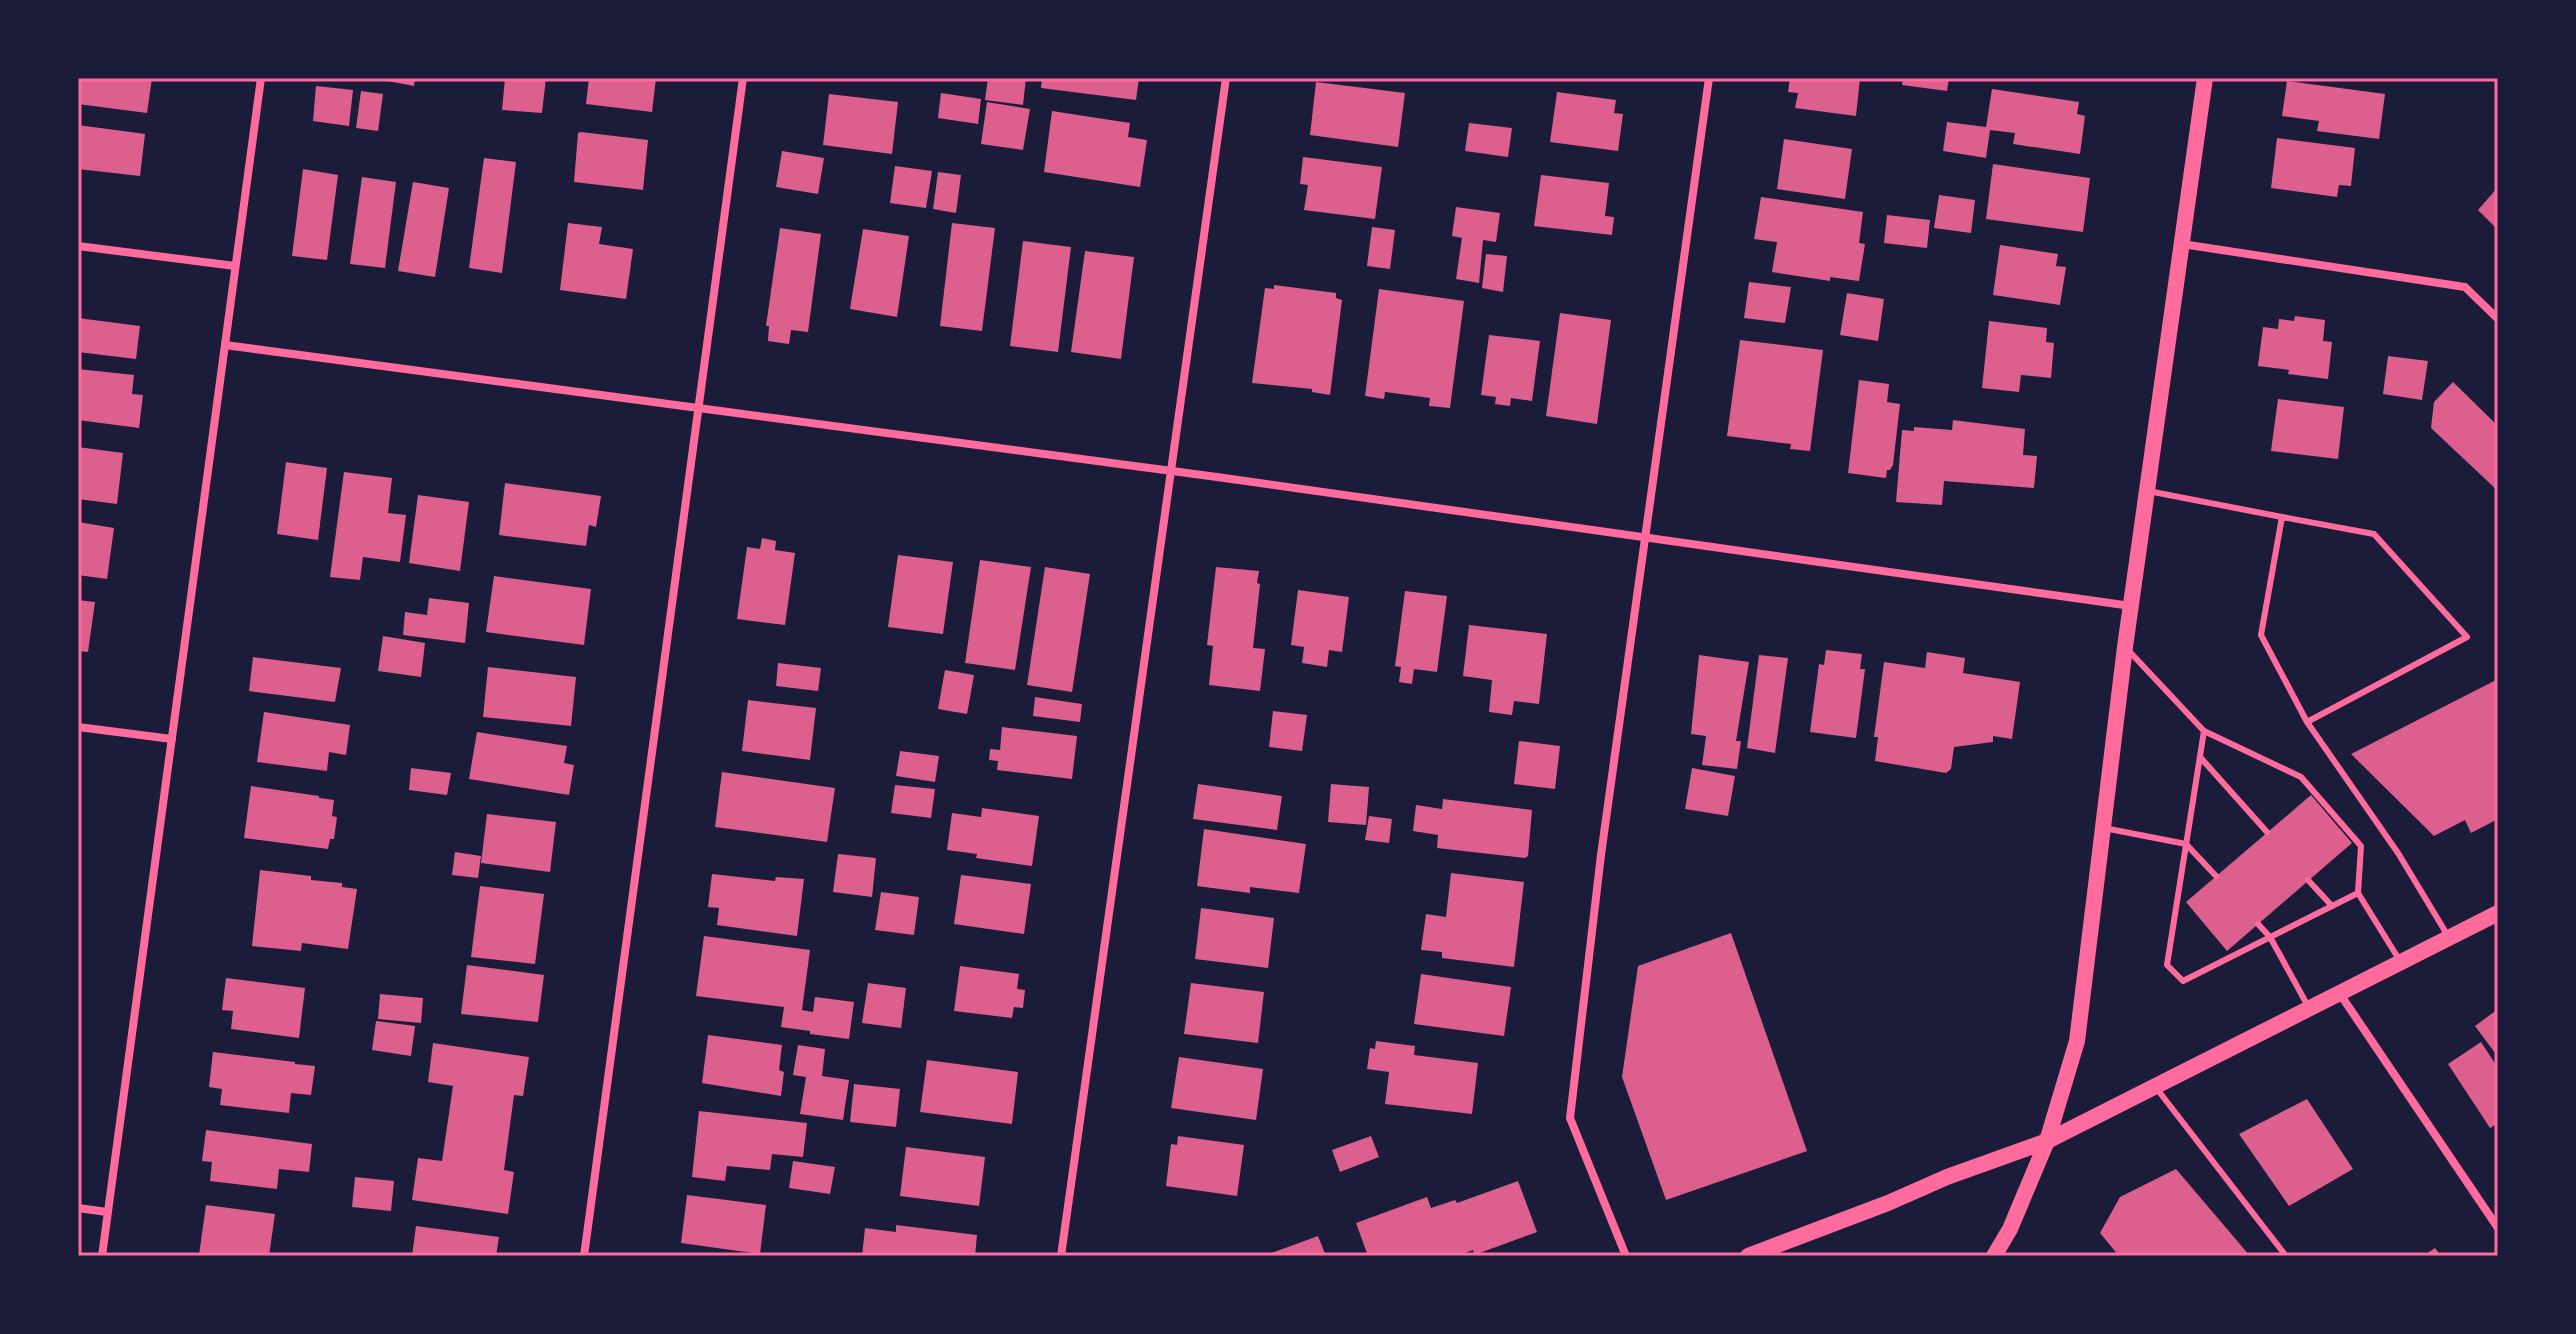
<svg xmlns="http://www.w3.org/2000/svg" width="2576" height="1334" viewBox="0 0 2576 1334" font-family="Arial,sans-serif">
<style>
.building{fill:#dd5f8e}
.lines{fill:none;stroke-linecap:round;stroke-linejoin:round}
.service{stroke:#ff6b9d;stroke-width:6}
.minor{stroke:#ff6b9d;stroke-width:8}
.secondary{stroke:#ff6b9d;stroke-width:16}
.neatline{fill:none;stroke:#ff6b9d;stroke-width:3}
</style>
<rect width="100%" height="100%" fill="#1b1b3a"/>
<g class="building">
<path d="M78 78H152L147 113 78 104Z"/>
<path d="M371 78H415L414 86Z"/>
<path d="M505 78H546L542 113 502 110Z"/>
<path d="M589 78H656L652 112 586 104Z"/>
<path d="M988 78H1026L1023 105 985 100Z"/>
<path d="M1042 78H1139L1136 100 1041 88Z"/>
<path d="M1790 78H1860L1856 116 1795 108 1798 93 1788 92Z"/>
<path d="M1903 78H1949L1947 91 1902 85Z"/>
<path d="M2287 81 2385 94 2379 139 2317 131 2319 121 2282 116Z"/>
<path d="M1316 82 1405 93 1398 147 1310 135Z"/>
<path d="M316 86 353 90 349 126 313 121Z"/>
<path d="M1992 89 2079 102 2077 114 2085 116 2080 154 2013 144 2015 133 1990 130 1986 158 1943 151 1947 122 1986 127Z"/>
<path d="M361 91 383 94 378 131 356 128Z"/>
<path d="M1557 92 1616 100 1614 113 1623 114 1618 151 1550 142Z"/>
<path d="M941 93 981 99 978 124 938 118Z"/>
<path d="M829 94 898 102 892 154 823 145Z"/>
<path d="M987 102 1030 109 1023 150 981 144Z"/>
<path d="M1052 111 1130 123 1128 137 1147 140 1140 187 1044 172Z"/>
<path d="M1469 123 1512 128 1508 157 1465 151Z"/>
<path d="M78 125 145 134 140 176 78 169Z"/>
<path d="M581 132 648 140 643 190 574 182 578 133Z"/>
<path d="M2277 138 2355 148 2351 186 2339 185 2337 197 2271 188Z"/>
<path d="M1784 139 1852 149 1845 199 1777 189Z"/>
<path d="M782 151 824 158 818 194 776 187Z"/>
<path d="M1303 157 1382 167 1375 219 1304 210 1308 185 1300 184Z"/>
<path d="M484 158 516 162 502 273 469 268Z"/>
<path d="M1993 164 2090 178 2083 232 1986 219Z"/>
<path d="M895 166 932 171 926 208 890 203Z"/>
<path d="M303 169 338 175 327 260 292 256Z"/>
<path d="M938 172 961 175 956 213 933 209Z"/>
<path d="M1541 175 1609 183 1605 216 1614 217 1612 235 1534 226Z"/>
<path d="M362 177 396 182 385 268 350 264Z"/>
<path d="M413 182 449 188 435 277 398 271Z"/>
<path d="M2498 187V230L2478 210Z"/>
<path d="M1939 195 1975 200 1971 233 1934 228Z"/>
<path d="M1761 197 1863 212 1859 243 1865 244 1859 281 1830 277V281L1772 272 1777 242 1754 239Z"/>
<path d="M1456 207 1500 213 1496 242 1483 240 1479 283 1456 279 1462 238 1452 236Z"/>
<path d="M1887 215 1930 220 1927 248 1884 243Z"/>
<path d="M568 223 602 227 599 244 633 249 626 299 560 290Z"/>
<path d="M952 223 995 228 982 331 940 326Z"/>
<path d="M1372 227 1395 230 1390 269 1367 266Z"/>
<path d="M780 228 821 234 808 332 791 330 789 344 768 341 769 326H766Z"/>
<path d="M863 229 909 236 897 317 850 309Z"/>
<path d="M1023 241 1071 247 1058 352 1010 346Z"/>
<path d="M2000 245 2058 254 2056 266 2066 267 2060 305 1993 295Z"/>
<path d="M1085 251 1134 257 1121 359 1071 352Z"/>
<path d="M1486 254 1507 256 1503 292 1482 288Z"/>
<path d="M1749 282 1791 287 1785 323 1744 318Z"/>
<path d="M1274 285 1336 293V298L1342 300 1330 395 1312 392V389L1252 383 1265 288 1274 289Z"/>
<path d="M1379 289 1464 301 1450 408 1429 406 1430 398 1408 395 1385 392 1384 399 1365 396Z"/>
<path d="M1847 293 1884 299 1878 341 1840 335Z"/>
<path d="M1560 313 1611 320 1597 424 1546 416Z"/>
<path d="M2295 316 2325 320 2323 341 2332 342 2328 379 2288 374 2289 370 2258 366 2263 327 2278 329 2279 319 2294 321Z"/>
<path d="M78 318 140 326 136 359 78 352Z"/>
<path d="M1989 321 2047 328 2046 342 2054 343 2051 378 2021 375 2019 392 1982 388Z"/>
<path d="M1489 335 1540 341 1532 401 1511 398 1510 406 1495 404 1496 397 1481 395Z"/>
<path d="M1740 340 1823 350 1810 451 1790 449 1791 444 1727 436Z"/>
<path d="M2388 356 2428 361 2422 400 2383 394Z"/>
<path d="M78 369 134 375 132 394 143 395 139 428 78 420Z"/>
<path d="M1859 380 1889 384 1887 402 1900 404 1893 465 1890 470H1887L1886 478 1848 473Z"/>
<path d="M2453 382 2498 426V491L2431 428 2434 402Z"/>
<path d="M2278 399 2344 407 2338 459 2271 451Z"/>
<path d="M1953 420 2025 429 2023 455 2037 456 2034 488 1944 481 1942 505 1896 502 1902 430 1914 431V427L1952 430Z"/>
<path d="M78 447 123 453 117 504 78 499Z"/>
<path d="M286 462 327 468 318 540 277 534Z"/>
<path d="M344 472 392 478 388 513 406 515 400 562 363 557 360 580 330 577Z"/>
<path d="M505 483 601 496 596 527 589 525 586 546 499 535Z"/>
<path d="M418 495 469 502 460 571 409 563Z"/>
<path d="M78 522 114 528 107 579 78 575Z"/>
<path d="M762 538 776 541 775 550 795 553 785 625 737 619 747 547 760 549Z"/>
<path d="M898 555 953 562 943 634 888 627Z"/>
<path d="M980 560 1031 567 1015 670 965 663Z"/>
<path d="M1045 567 1090 574 1072 692 1027 685Z"/>
<path d="M1216 567 1259 571 1257 583 1260 584 1253 648 1265 649 1260 691 1209 685 1213 646 1207 645Z"/>
<path d="M494 576 591 589 584 645 486 632Z"/>
<path d="M1298 590 1349 597 1342 652 1329 650 1327 667 1302 663 1304 647 1291 645Z"/>
<path d="M1405 591 1447 596 1437 672 1414 669 1412 684 1399 682 1401 667 1395 666Z"/>
<path d="M429 598 469 603 465 643 403 635 405 612 427 615Z"/>
<path d="M78 600 95 602 88 652 78 651Z"/>
<path d="M1469 625 1547 634 1539 704 1514 701 1512 715 1489 712 1492 680 1463 676Z"/>
<path d="M383 636 425 643 421 677 378 671Z"/>
<path d="M1826 650 1862 654 1860 669H1865L1856 738 1810 732 1819 664 1824 665Z"/>
<path d="M1927 652 1965 658 1963 673 2020 682 2012 739 1993 736V742L1954 747 1951 769 1946 773 1875 761 1878 737H1874L1884 662 1925 668Z"/>
<path d="M1699 655 1749 662 1736 741H1741L1737 769 1702 765 1706 736 1691 734Z"/>
<path d="M1759 655 1788 658 1775 753 1747 748Z"/>
<path d="M253 657 341 668 335 702 249 691Z"/>
<path d="M778 663 821 668 818 691 776 686Z"/>
<path d="M488 667 576 677 571 726 483 717Z"/>
<path d="M945 670 974 675 967 714 938 709Z"/>
<path d="M2498 679V819L2471 833 2465 820 2434 836 2351 754Z"/>
<path d="M1035 697 1082 704 1080 722 1033 716Z"/>
<path d="M748 700 816 708 810 760 742 751Z"/>
<path d="M1273 711 1307 715 1302 751 1269 747Z"/>
<path d="M264 712 350 725 346 755 329 752 327 771 257 762Z"/>
<path d="M1002 727 1077 736 1072 779 997 770 998 761 989 760 990 749 1000 750Z"/>
<path d="M477 732 567 746 564 763 574 765 569 795 469 779Z"/>
<path d="M1519 741 1560 746 1555 789 1514 784Z"/>
<path d="M900 751 939 756 935 782 896 776Z"/>
<path d="M411 768 451 773 447 795 409 790Z"/>
<path d="M1692 768 1735 776 1728 816 1685 809Z"/>
<path d="M722 772 835 788 827 842 715 827Z"/>
<path d="M1198 784 1282 796 1277 830 1193 819Z"/>
<path d="M1331 784 1369 787 1366 825 1328 822Z"/>
<path d="M895 785 935 789 931 818 891 813Z"/>
<path d="M251 786 319 796V798L334 800 332 816 337 817 334 839H330L328 849 244 838Z"/>
<path d="M2311 795 2352 843 2227 951 2186 902Z"/>
<path d="M1443 799 1532 810 1528 856 1525 858 1437 848 1438 835 1413 831 1416 805 1442 809Z"/>
<path d="M982 808 1039 816 1032 866 976 858 977 854 947 850 952 813 981 817Z"/>
<path d="M487 814 556 822 550 872 481 863Z"/>
<path d="M1369 816 1392 819 1389 843 1365 840Z"/>
<path d="M1204 829 1306 844 1299 893 1250 887V893L1197 886Z"/>
<path d="M455 852 481 856 478 878 452 875Z"/>
<path d="M838 854 876 858 872 897 833 892Z"/>
<path d="M260 870 311 876V880L342 883V887L357 889 348 949 302 943 301 951 252 946Z"/>
<path d="M1451 873 1524 882 1514 967 1442 958V952L1421 950 1426 914 1446 917Z"/>
<path d="M712 874 775 881 776 877 804 879 797 936 717 925 719 908 708 907Z"/>
<path d="M961 875 1031 884 1024 934 954 924Z"/>
<path d="M480 886 544 894 535 964 471 957Z"/>
<path d="M881 892 919 897 914 935 875 930Z"/>
<path d="M1201 908 1274 918 1268 968 1195 959Z"/>
<path d="M1731 933 1807 1151 1666 1200 1622 1077 1638 966Z"/>
<path d="M704 936 810 950 802 1010 813 1012 815 997 854 1002 849 1039 810 1034V1031L781 1027 784 1007 696 996Z"/>
<path d="M467 965 544 975 538 1022 461 1014Z"/>
<path d="M960 966 1019 974 1017 989 1025 990 1023 1008 1014 1007 1012 1018 954 1011Z"/>
<path d="M1421 974 1511 987 1504 1036 1414 1024Z"/>
<path d="M226 978 305 988 299 1038 231 1029 233 1011 222 1010Z"/>
<path d="M868 983 906 988 901 1028 862 1023Z"/>
<path d="M1191 983 1264 992 1258 1043 1184 1034Z"/>
<path d="M380 994 423 998 421 1023 378 1019Z"/>
<path d="M2498 1009V1057L2475 1026Z"/>
<path d="M376 1021 415 1026 411 1056 372 1050Z"/>
<path d="M708 1035 782 1045 779 1070 784 1072 781 1096 702 1083Z"/>
<path d="M1376 1041 1415 1046 1414 1055 1478 1063 1472 1114 1385 1104 1389 1072 1367 1069 1370 1048 1375 1049Z"/>
<path d="M2481 1042 2498 1068V1123L2490 1128 2448 1064Z"/>
<path d="M433 1043 529 1057 523 1096 514 1095 504 1170 514 1172 508 1214 412 1200 418 1158 442 1161 453 1086 428 1082Z"/>
<path d="M798 1045 825 1049 822 1076 849 1080 843 1120 800 1114 806 1077 793 1075Z"/>
<path d="M213 1052 295 1062V1064L315 1066 311 1095 291 1093 289 1113 220 1105 222 1089 209 1087Z"/>
<path d="M1179 1057 1263 1069 1256 1120 1171 1108Z"/>
<path d="M927 1060 1018 1072 1012 1124 920 1112Z"/>
<path d="M854 1084 900 1089 896 1127 850 1122Z"/>
<path d="M2307 1099 2353 1169 2289 1206 2239 1134Z"/>
<path d="M699 1111 807 1123 803 1157 772 1154 770 1170 727 1166 725 1181 692 1177Z"/>
<path d="M206 1130 312 1144 309 1172 279 1169 277 1189 210 1181 212 1162 202 1161Z"/>
<path d="M1178 1136 1244 1145 1237 1196 1166 1186 1171 1144 1177 1145Z"/>
<path d="M1371 1136 1379 1157 1340 1172 1332 1150Z"/>
<path d="M906 1147 985 1157 979 1206 900 1196Z"/>
<path d="M793 1161 835 1167 830 1194 789 1188Z"/>
<path d="M2176 1169 2250 1256H2119L2100 1233 2120 1197Z"/>
<path d="M355 1177 394 1181 391 1211 352 1207Z"/>
<path d="M1518 1181 1537 1232 1474 1255 1473 1250 1457 1256H1368L1356 1223 1427 1197 1431 1208 1455 1200 1457 1203Z"/>
<path d="M687 1195 766 1205 760 1254 681 1243Z"/>
<path d="M206 1205 275 1214 269 1256 199 1255Z"/>
<path d="M896 1225 977 1235 975 1256H862L865 1228 896 1232Z"/>
<path d="M416 1226 499 1237 496 1256H412Z"/>
<path d="M1318 1236 1326 1256H1263Z"/>
<path d="M2435 1248 2441 1256H2423Z"/>
</g>
<g class="lines">
<g class="service">
<path d="M2148 491 2282 517"/>
<path d="M2128 650 2204 731 2301 777 2361 846 2358 893 2400 961"/>
<path d="M2307 722 2467 637 2374 534 2282 517 2261 635 2307 722 2398 853 2448 936"/>
<path d="M2204 731 2167 965 2183 981 2358 893"/>
<path d="M2200 757 2267 832"/>
<path d="M2104 828 2186 844 2216 876"/>
<path d="M2308 880 2332 906"/>
<path d="M2258 924 2270 937 2309 1008"/>
<path d="M2157 1089 2286 1256"/>
</g>
<g class="minor">
<path d="M2182 244 2465 287 2498 319"/>
<path d="M78 246 235 266"/>
<path d="M225 345 1217 477 2131 606"/>
<path d="M78 727 172 739"/>
<path d="M2340 994 2498 1228"/>
<path d="M78 1208 107 1212"/>
<path d="M102 1256 261 78"/>
<path d="M584 1256 743 78"/>
<path d="M1061 1256 1226 78"/>
<path d="M1626 1256 1570 1118 1601 855 1709 78"/>
</g>
<g class="secondary">
<path d="M1748 1256 1888 1203 1947 1177 2047 1141 2498 913"/>
<path d="M1994 1256 2010 1229 2047 1141 2077 1041 2125 647 2205 78"/>
</g>
</g>
<rect width="2576" height="1334" fill="none" stroke="#1b1b3a" stroke-width="160"/>
<rect x="80" y="80" width="2416" height="1174" class="neatline"/>
</svg>
